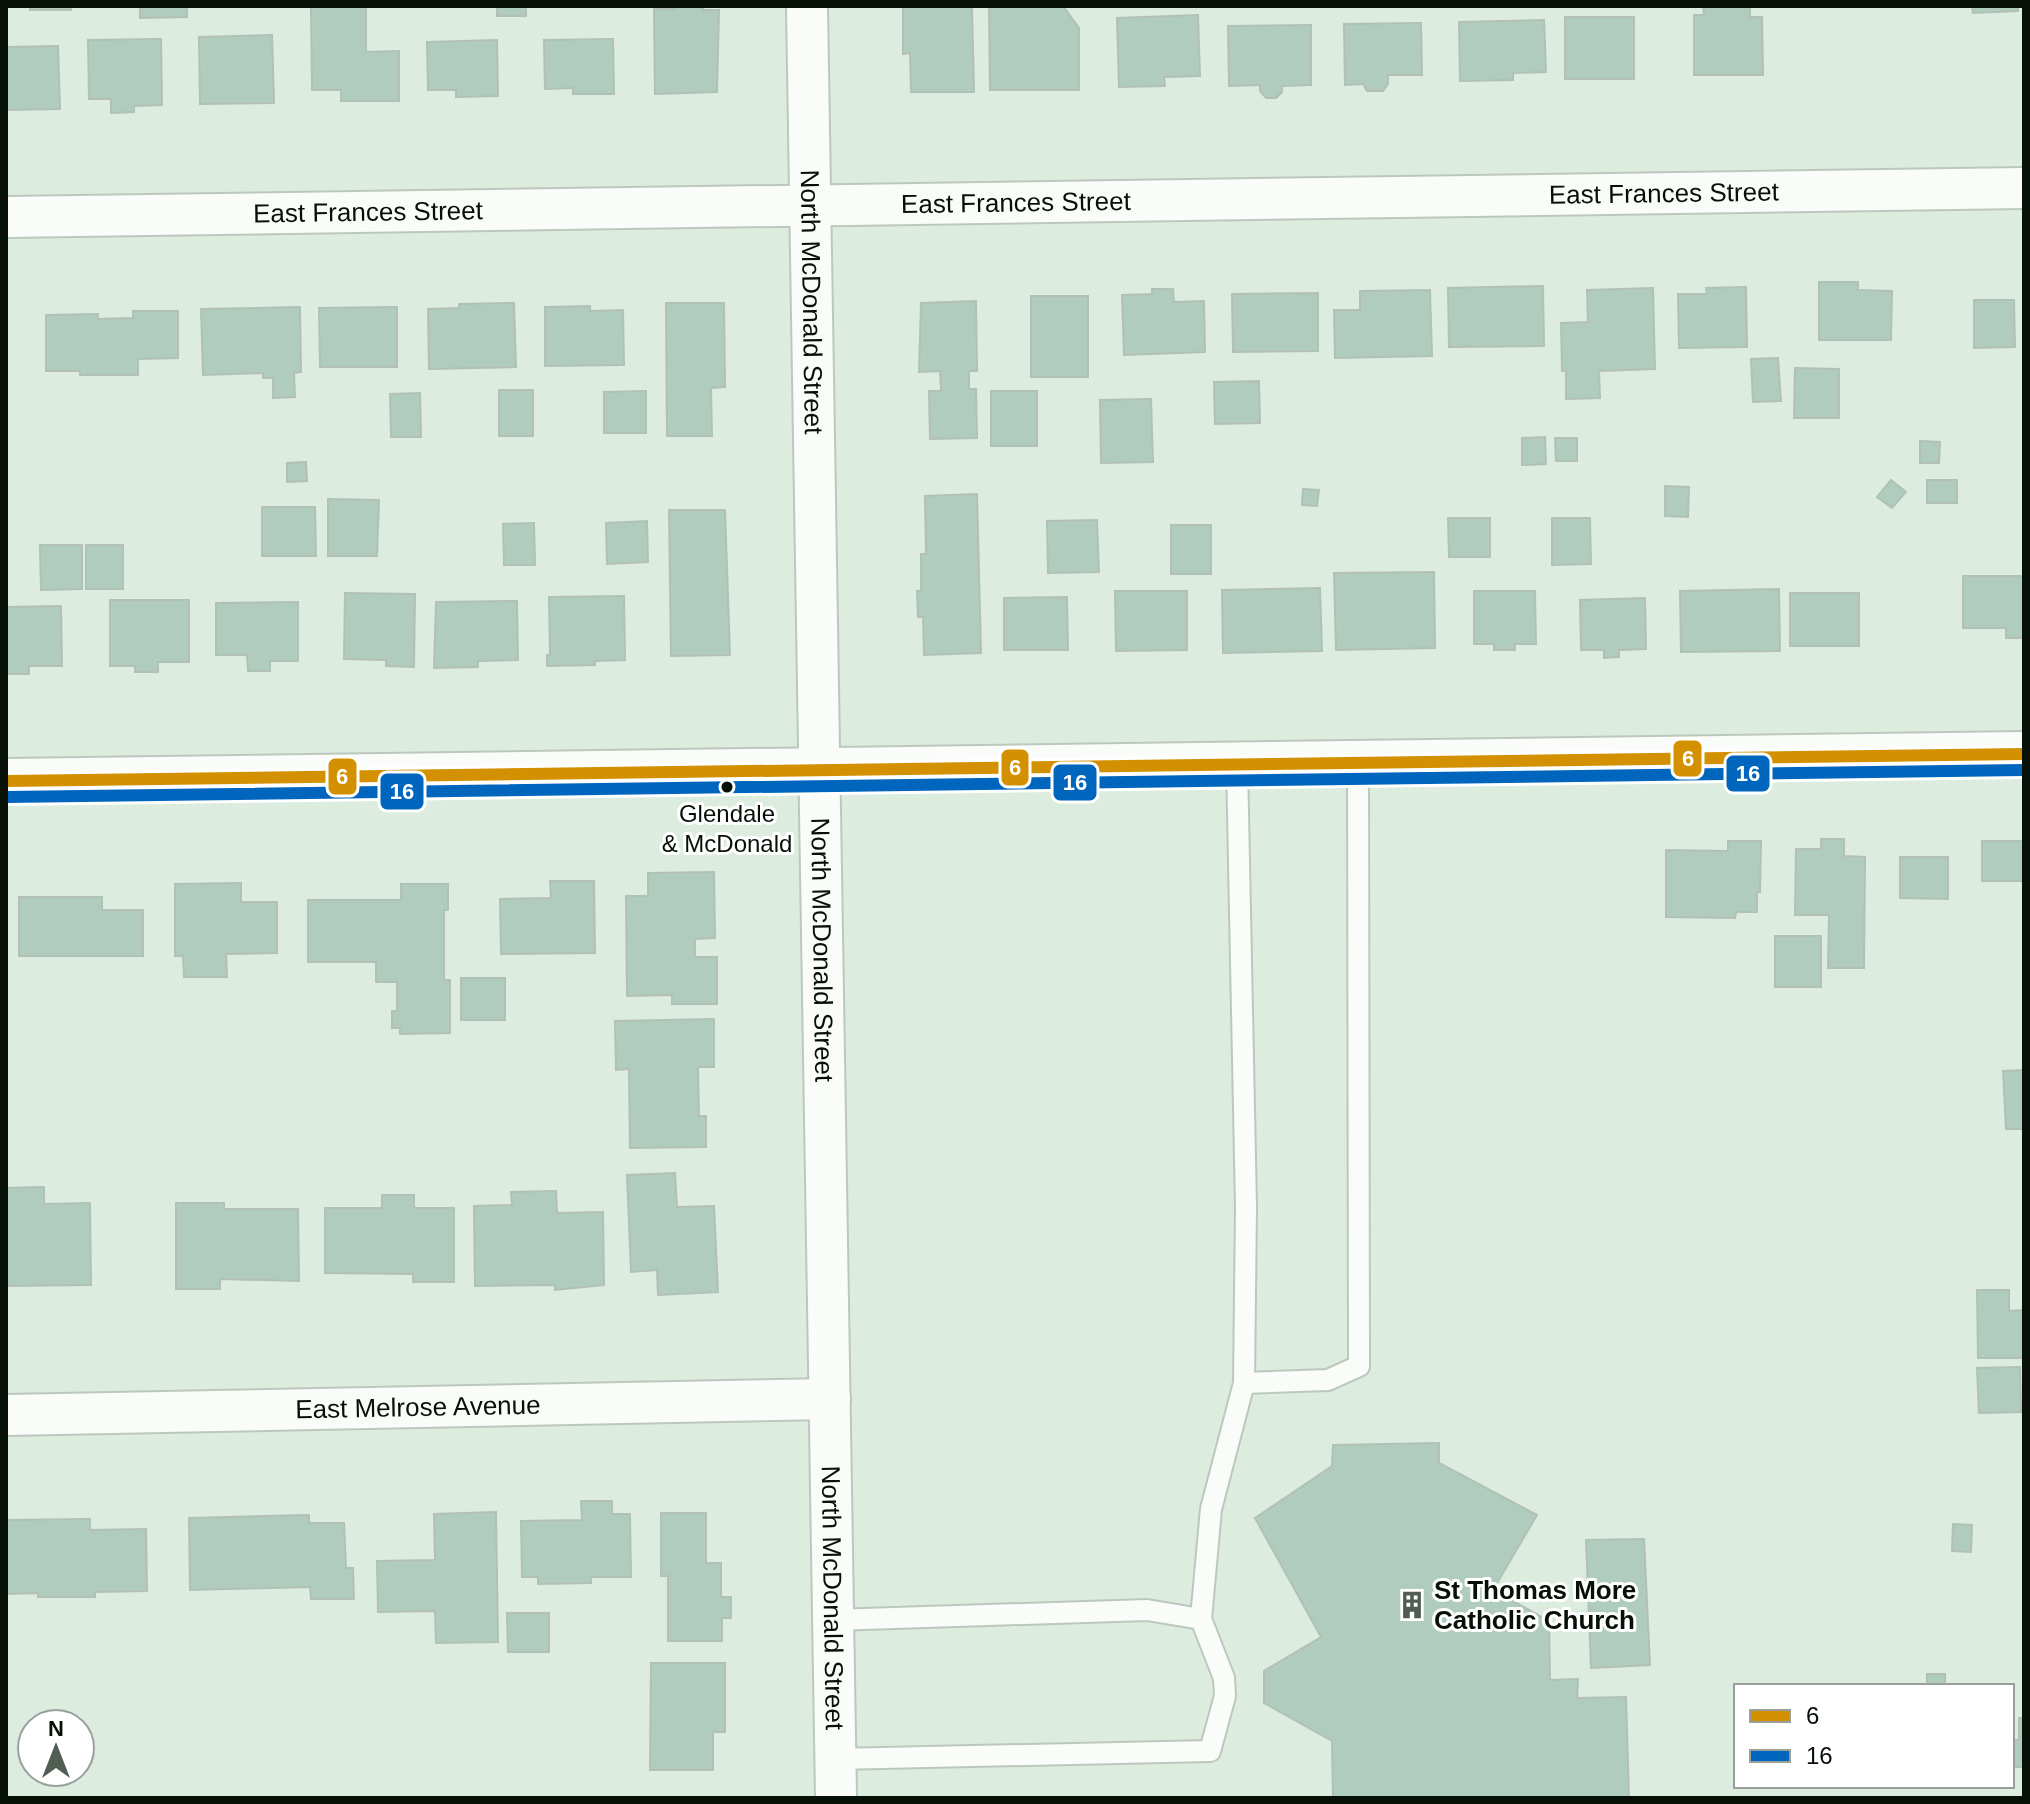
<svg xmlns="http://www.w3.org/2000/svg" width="2030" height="1804" viewBox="0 0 2030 1804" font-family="Arial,sans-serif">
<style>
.building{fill:#b0ccbe;stroke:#b2c0b7;stroke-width:2}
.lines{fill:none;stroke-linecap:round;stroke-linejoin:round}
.lane-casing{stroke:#bcc8bd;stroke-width:24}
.street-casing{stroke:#bcc8bd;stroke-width:44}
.secondary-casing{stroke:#bcc8bd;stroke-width:48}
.lane{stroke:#fafcfa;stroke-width:20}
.street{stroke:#fafcfa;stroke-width:40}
.secondary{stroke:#fafcfa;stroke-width:44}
.bus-1-casing{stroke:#fff;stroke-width:18}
.bus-2-casing{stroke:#fff;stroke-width:18}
.bus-1{stroke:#d39001;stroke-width:12}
.bus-2{stroke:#0065bd;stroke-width:12}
.bus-dot{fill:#061007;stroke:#fff;stroke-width:3}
.labels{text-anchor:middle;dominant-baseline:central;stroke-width:6;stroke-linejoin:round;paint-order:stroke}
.bus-label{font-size:24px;fill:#061007;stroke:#fff}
.street-label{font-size:26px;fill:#061007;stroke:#fff}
.poi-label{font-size:26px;font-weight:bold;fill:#061007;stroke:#fff;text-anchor:start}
.line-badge{stroke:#fff;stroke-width:3}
.badge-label{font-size:22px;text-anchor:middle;font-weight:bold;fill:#fff}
</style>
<rect width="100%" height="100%" fill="#dcecde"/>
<g class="building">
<rect x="30" y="6" width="41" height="4"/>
<path d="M140 6H187V17L140 18Z"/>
<path d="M311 6H366V52L399 51V101H341V90H312Z"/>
<rect x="497" y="6" width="29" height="10"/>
<path d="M675 6H703V10H719L717 92 655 94 654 9H675Z"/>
<path d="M903 6H972L974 92H911L910 53 903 54Z"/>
<path d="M989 6H1063L1079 28V90H990Z"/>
<path d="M1703 6H1750V17H1762L1763 75H1694V15H1704Z"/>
<path d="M1972 6H2018V11L1973 13Z"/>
<path d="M1198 15 1200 76 1164 77 1165 86 1119 87 1117 18Z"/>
<rect x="1565" y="17" width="69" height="62"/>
<path d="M1544 20 1546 72 1513 73V80L1460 81 1459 22Z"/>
<path d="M1421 23 1422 75H1388V84L1383 91H1367L1363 84 1345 85 1344 24Z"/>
<path d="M1311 25V85L1282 86V92L1276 98H1266L1260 91V85L1229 86 1228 26Z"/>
<path d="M272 35 274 103 200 104 199 37Z"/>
<path d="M161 39 162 105 134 106V112L111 113V99H89L88 40Z"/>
<path d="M613 39 614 94H573V88L545 89 544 40Z"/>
<path d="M497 40 498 96 456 97V90H428L427 42Z"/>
<path d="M58 46 60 109 6 110V47Z"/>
<path d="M1819 282H1858V290L1892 291 1891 340H1819Z"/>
<path d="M1543 286 1544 346 1449 347 1448 288Z"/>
<path d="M1746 287 1747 347 1679 348 1678 294H1707L1706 288Z"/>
<path d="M1653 288 1655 369 1599 371 1600 398 1566 399V371H1562L1561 323 1588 322 1587 290Z"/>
<path d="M1152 289H1173L1174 302 1204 301 1205 352 1124 355 1122 295 1152 294Z"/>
<path d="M1430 290 1432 356 1335 358 1334 310H1360V291Z"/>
<path d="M1318 293V351L1233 352 1232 294Z"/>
<rect x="1031" y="296" width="57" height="81"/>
<path d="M1974 300H2014L2015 347 1974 348Z"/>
<path d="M976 301 977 371H969V389H976L977 438 930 439 929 391H941L940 371 919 372 921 303Z"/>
<path d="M514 303 516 367 429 369 428 309 459 308V304Z"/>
<path d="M666 303H724L725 387 711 388 712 436H667Z"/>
<path d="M590 306V311L623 310 624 365 545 366V307Z"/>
<path d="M300 307 301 372 294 373 295 397 273 398V378H263V373L203 375 201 309Z"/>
<path d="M397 307V367H320L319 308Z"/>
<path d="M133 311H178V358L138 359V375H80V371H46V315L98 314V319L133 318Z"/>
<path d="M1778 358 1781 401 1753 402 1751 359Z"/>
<path d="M1795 368 1839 369V418H1794Z"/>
<path d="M1259 381 1260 423 1215 424 1214 382Z"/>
<rect x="499" y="390" width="34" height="46"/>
<path d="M646 391V433H604V392Z"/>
<rect x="991" y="391" width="46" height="55"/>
<path d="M420 393 421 437H391L390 394Z"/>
<path d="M1151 399 1153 462 1101 463 1100 400Z"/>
<path d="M1545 437 1546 464 1522 465V438Z"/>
<path d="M1555 438H1577V461H1556Z"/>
<path d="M1920 441 1940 442 1939 463H1920Z"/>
<path d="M306 462 307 481 287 482V463Z"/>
<path d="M1891 480 1906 492 1892 508 1877 497Z"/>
<rect x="1927" y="480" width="30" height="23"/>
<path d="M1665 486 1689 487 1688 517 1665 516Z"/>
<path d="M1303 489 1319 490 1317 506 1302 505Z"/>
<path d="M977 494 981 653 924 655 923 617H918L917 591H921V554H926L925 496Z"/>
<path d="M328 499 379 500 377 556H328Z"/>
<path d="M262 507H315L316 556H262Z"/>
<path d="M669 510H725L730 655 671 656Z"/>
<path d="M1448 518H1490V557H1449Z"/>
<path d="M1552 518H1590L1591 564 1552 565Z"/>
<path d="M1097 520 1099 572 1048 573 1047 521Z"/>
<path d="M647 521 648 562 607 564 606 523Z"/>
<path d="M534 523 535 565H504L503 524Z"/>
<rect x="1171" y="525" width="40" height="49"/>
<path d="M40 545H82V589L41 590Z"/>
<rect x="86" y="545" width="37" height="44"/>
<path d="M1434 572 1435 648 1336 650 1334 573Z"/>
<path d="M1963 576H2024V638H2006V628H1963Z"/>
<path d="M1320 588 1322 651 1223 653 1222 590Z"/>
<path d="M1779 589 1780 651 1681 652 1680 591Z"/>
<path d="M1115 591H1187V650L1116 651Z"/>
<path d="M1474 591H1535L1536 644H1515V650H1494V644H1474Z"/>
<path d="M345 593 415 594 414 667 386 666V660L344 659Z"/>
<rect x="1790" y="593" width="69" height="53"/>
<path d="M624 596 625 660 595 661V665L547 666V655H550L549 597Z"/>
<path d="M1067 597 1068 650H1004V598Z"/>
<path d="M1645 598 1646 649 1619 650V657L1604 658V650H1581L1580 600Z"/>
<path d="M110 600H189V662H158V672H135V666H110Z"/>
<path d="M517 601 518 660 478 661V667L434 668 436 602Z"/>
<path d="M298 602V661H270V671H248L247 655H216V603Z"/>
<path d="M61 606 62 666H29V674H6V607Z"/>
<path d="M1821 839H1844V856L1865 857 1864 968H1828L1829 915H1795L1796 849H1821Z"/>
<path d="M1728 841H1761L1760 892H1757V912H1736L1735 918 1666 917V850L1728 851Z"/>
<rect x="1982" y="841" width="42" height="40"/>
<path d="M1900 857H1948V899L1900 898Z"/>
<path d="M714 872 715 938 695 939V957H717V1004H672V995L627 996 626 896H648V873Z"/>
<path d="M550 881H594L595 953 501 954 500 899 551 898Z"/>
<path d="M241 883V902H277V953L226 954 227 977H184L183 956H175V884Z"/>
<path d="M401 884H448V910H444V980H450V1033L400 1034V1028H392V1011H397V982H376V962H308V900H401Z"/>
<path d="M19 897H102V910H143V956H19Z"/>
<rect x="1775" y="936" width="46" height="51"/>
<rect x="461" y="978" width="44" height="42"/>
<path d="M714 1019V1067H698L699 1116H706V1147L630 1148 629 1069 616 1070 615 1021Z"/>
<path d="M2024 1070V1129H2006L2003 1071Z"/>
<path d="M675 1173 677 1207 714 1206 718 1292 658 1295 657 1270 631 1272 627 1175Z"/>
<path d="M44 1187V1204L90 1203 91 1285 6 1286V1188Z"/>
<path d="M556 1191 557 1213 603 1212 604 1285 555 1290V1285L475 1286 474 1206 512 1205 511 1192Z"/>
<path d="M382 1195H414V1208H454V1282H413V1274L325 1273V1208H382Z"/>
<path d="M176 1203H224V1209H298L299 1281 220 1279V1289H176Z"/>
<path d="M1977 1290H2009V1311L2023 1310V1358H1978Z"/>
<path d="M2020 1367 2021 1412 1979 1413 1977 1368Z"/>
<path d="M1439 1443V1463L1537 1515 1493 1590 1549 1621 1550 1680 1578 1679 1577 1698 1626 1697 1629 1798H1333L1332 1741 1264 1703V1671L1321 1637 1255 1518 1332 1466 1333 1445Z"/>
<path d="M581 1501H612V1514H630L631 1577H591V1583L538 1584V1577H522L521 1521 582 1520Z"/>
<path d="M496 1512 498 1642 436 1643 435 1611 378 1612 377 1561 435 1560 434 1514Z"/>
<path d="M661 1513H706V1563H721V1597H731V1618H722V1641H668V1576H661Z"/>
<path d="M309 1515V1523H344L346 1568H353L354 1599H311L310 1587 190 1590 189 1518Z"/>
<path d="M90 1519V1530L146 1529 147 1591 95 1592V1597H38V1593L6 1594V1520Z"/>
<path d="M1953 1524 1972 1525 1971 1552 1952 1551Z"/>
<path d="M1644 1539 1650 1665 1591 1668 1586 1540Z"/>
<path d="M507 1613H549V1652H508Z"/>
<path d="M651 1663H725V1732H713V1770H650Z"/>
<rect x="1927" y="1674" width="18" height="12"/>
<path d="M2019 1718H2024V1767H2012V1740H2019Z"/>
</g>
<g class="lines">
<defs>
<g id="lane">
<path d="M1244 1383 1328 1380 1359 1366 1358 762"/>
<path d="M1201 1619 1211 1509 1244 1383 1246 1207 1237 764"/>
<path d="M833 1620 1147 1610 1201 1619 1224 1678 1225 1696 1210 1751 835 1759"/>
</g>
<g id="street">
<path id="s1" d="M807 6 836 1798"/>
<path id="s2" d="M6 217 2024 188"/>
<path id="s3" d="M6 1415 830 1399"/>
</g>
<path id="secondary" d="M6 781 2024 754"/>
</defs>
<use href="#lane" class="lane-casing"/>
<use href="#street" class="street-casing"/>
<use href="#secondary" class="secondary-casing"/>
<use href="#lane" class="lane"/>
<use href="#street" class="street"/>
<use href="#secondary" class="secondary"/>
<defs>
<path id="bus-1" d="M6 781 2024 754"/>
<path id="bus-2" d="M6 797 2024 770"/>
</defs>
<use href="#bus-1" class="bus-1-casing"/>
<use href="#bus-2" class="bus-2-casing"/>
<use href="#bus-1" class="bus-1"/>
<use href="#bus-2" class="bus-2"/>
</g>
<defs>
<symbol id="building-bare" viewBox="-9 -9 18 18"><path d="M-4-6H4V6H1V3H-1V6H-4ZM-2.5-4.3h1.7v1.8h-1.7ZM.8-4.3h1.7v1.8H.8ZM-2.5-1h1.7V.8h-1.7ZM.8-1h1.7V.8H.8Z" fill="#515d52" stroke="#fff" stroke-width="2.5" paint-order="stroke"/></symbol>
</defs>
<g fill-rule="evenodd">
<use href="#building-bare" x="1392" y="1585" width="40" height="40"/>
</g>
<circle class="bus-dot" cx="727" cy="787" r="7"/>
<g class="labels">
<g class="bus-label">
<text x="727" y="813">Glendale<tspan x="727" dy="30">&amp; McDonald</tspan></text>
</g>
<g class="street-label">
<text stroke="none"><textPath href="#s2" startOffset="1658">East Frances Street</textPath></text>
<text stroke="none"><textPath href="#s2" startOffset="1010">East Frances Street</textPath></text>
<text stroke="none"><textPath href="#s2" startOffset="362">East Frances Street</textPath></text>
<text stroke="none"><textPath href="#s1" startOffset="296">North McDonald Street</textPath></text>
<text stroke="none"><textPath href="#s1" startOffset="944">North McDonald Street</textPath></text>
<text stroke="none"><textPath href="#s3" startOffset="412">East Melrose Avenue</textPath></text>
<text stroke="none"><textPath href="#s1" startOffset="1592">North McDonald Street</textPath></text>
</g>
<g class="poi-label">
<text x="1434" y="1590">St Thomas More<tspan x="1434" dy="30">Catholic Church</tspan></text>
</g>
</g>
<g class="line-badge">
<rect x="1672" y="739" width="31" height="39" rx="8" fill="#d39001"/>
<rect x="1000" y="748" width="30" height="39" rx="8" fill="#d39001"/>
<rect x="1725" y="754" width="46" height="39" rx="8" fill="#0065bd"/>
<rect x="327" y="757" width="31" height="39" rx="8" fill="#d39001"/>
<rect x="1052" y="763" width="46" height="39" rx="8" fill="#0065bd"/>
<rect x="379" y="772" width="46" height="39" rx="8" fill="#0065bd"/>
</g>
<g class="badge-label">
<text x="1688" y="766">6</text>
<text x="1015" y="775">6</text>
<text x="1748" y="781">16</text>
<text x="342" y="784">6</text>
<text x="1075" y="790">16</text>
<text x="402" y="799">16</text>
</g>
<rect width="2030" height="1804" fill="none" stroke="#061007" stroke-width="16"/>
<rect x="1734" y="1684" width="280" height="104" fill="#ffffff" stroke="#9b9f9c" stroke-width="2"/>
<rect x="1750" y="1710" width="40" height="12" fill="#d39001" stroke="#9b9f9c" stroke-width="2"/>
<text x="1806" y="1724" font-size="24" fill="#061007">6</text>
<rect x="1750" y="1750" width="40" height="12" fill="#0065bd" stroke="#9b9f9c" stroke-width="2"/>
<text x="1806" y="1764" font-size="24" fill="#061007">16</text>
<g transform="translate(56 1748)"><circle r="38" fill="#ffffff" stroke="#9b9f9c" stroke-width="2"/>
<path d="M0-6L14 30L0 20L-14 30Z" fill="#515d52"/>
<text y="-12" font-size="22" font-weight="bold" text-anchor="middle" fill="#061007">N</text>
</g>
</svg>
